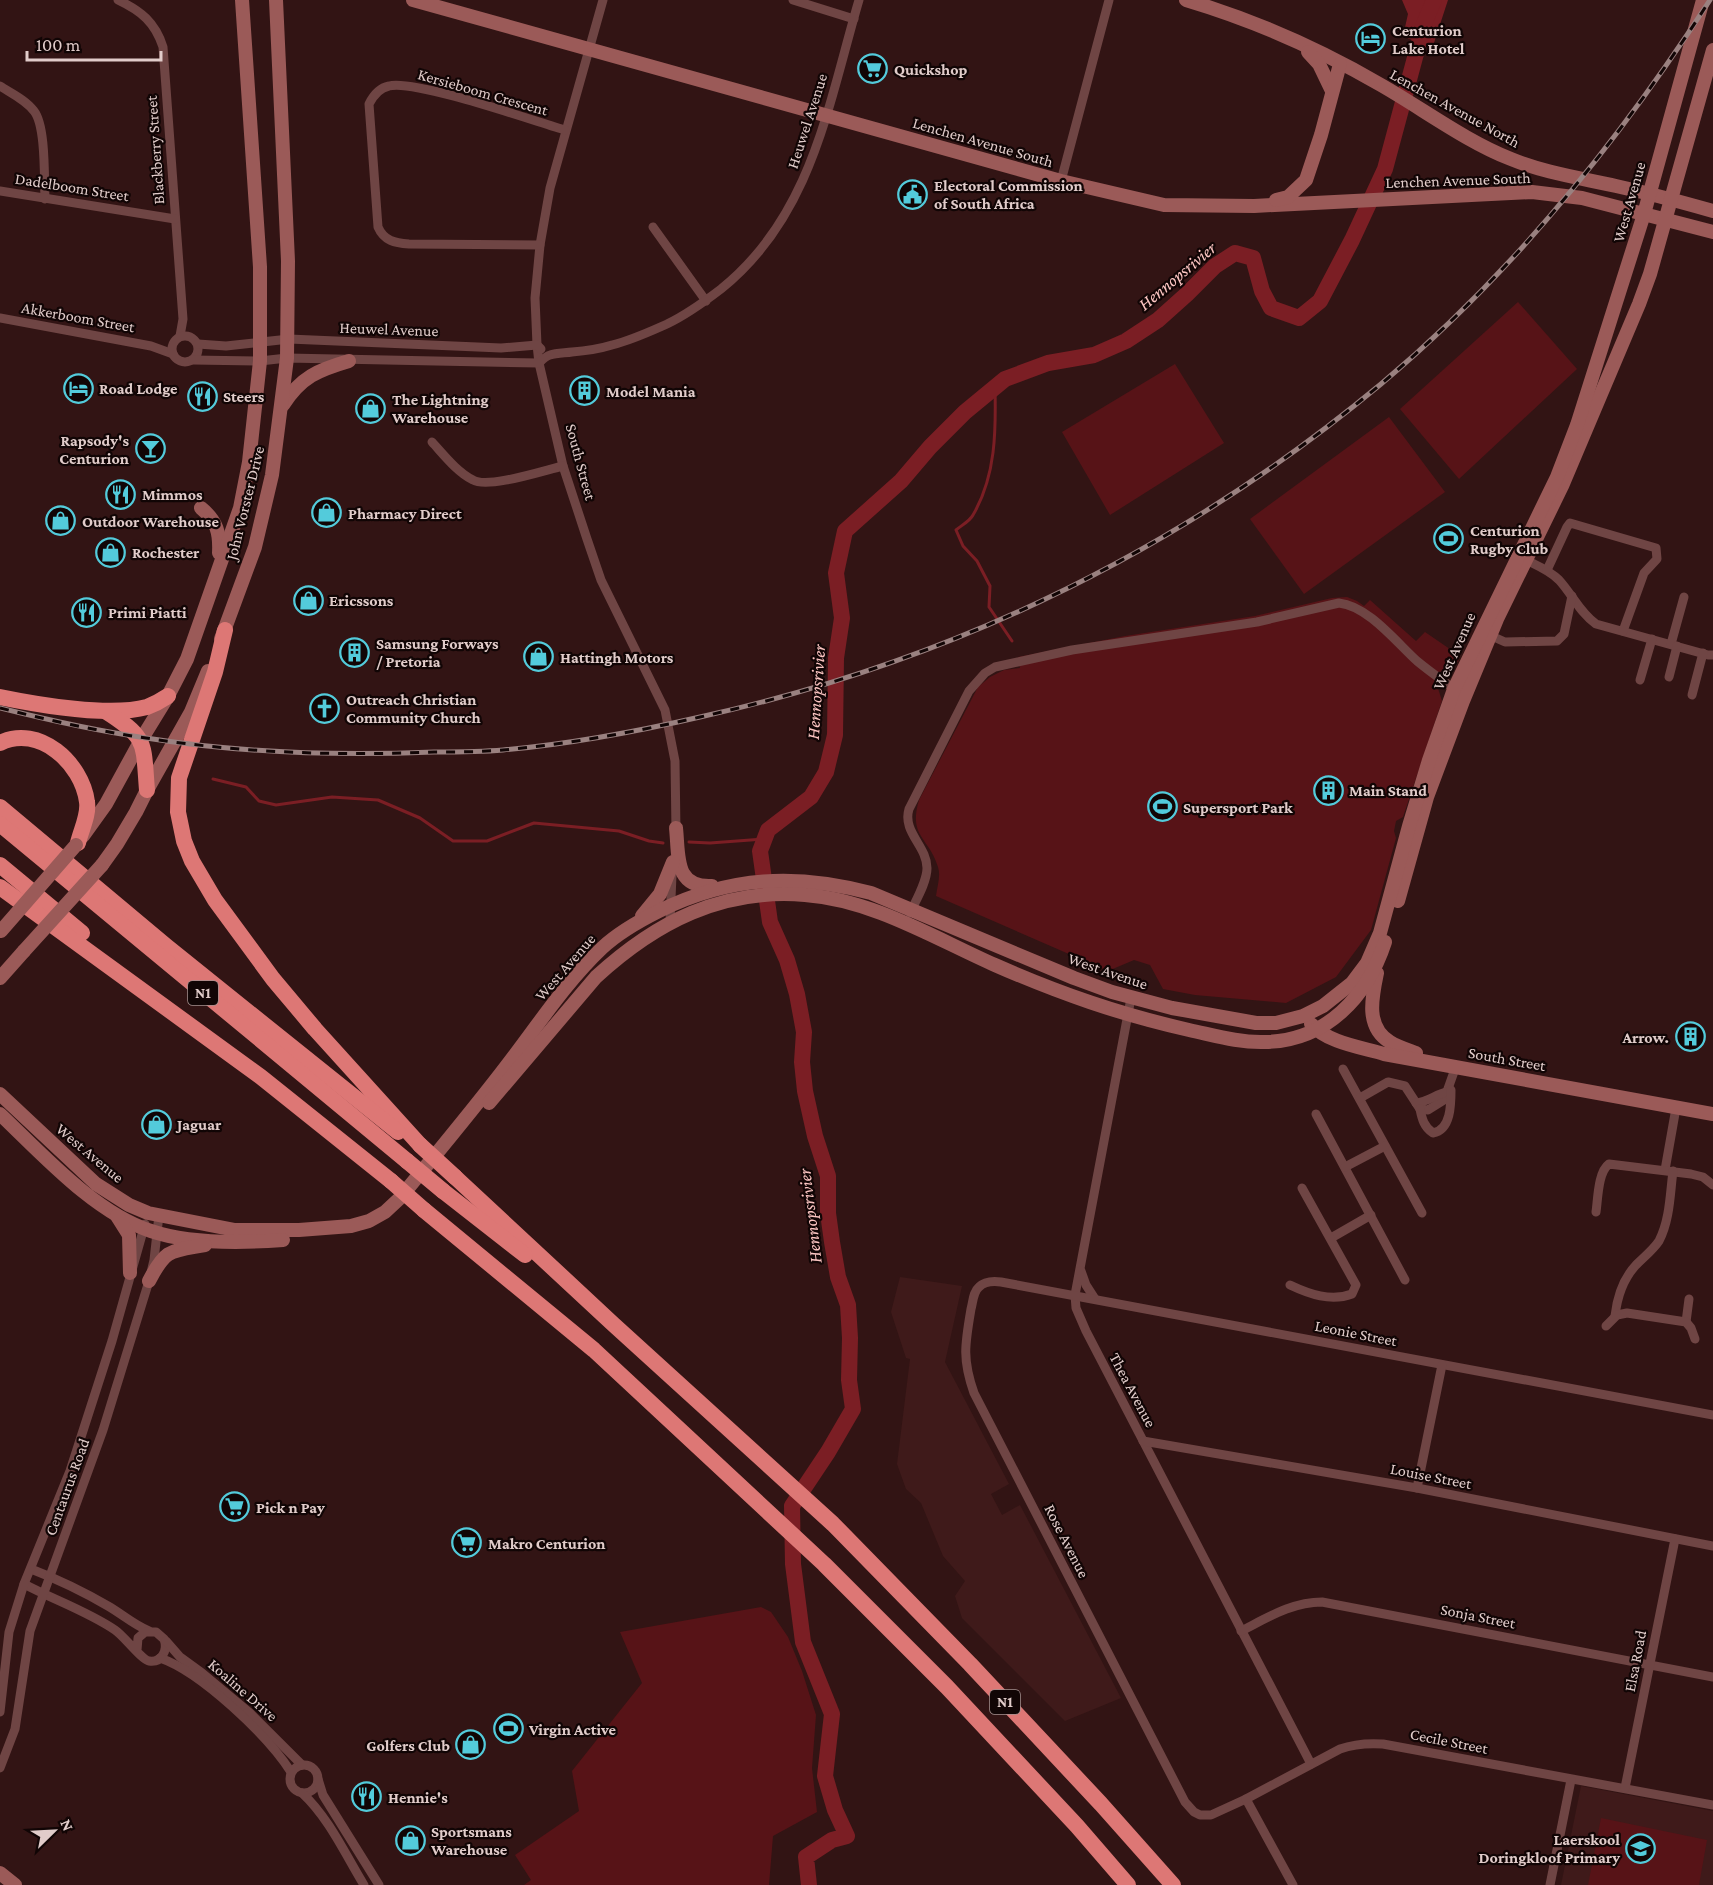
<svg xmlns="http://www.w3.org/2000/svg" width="1713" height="1885" viewBox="0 0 1713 1885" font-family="'Crimson Pro',serif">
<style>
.built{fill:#3f1a1a}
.green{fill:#571317}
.water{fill:#7b1e24}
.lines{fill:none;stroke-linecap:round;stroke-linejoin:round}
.stream{stroke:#7b1e24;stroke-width:3}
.river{stroke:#7b1e24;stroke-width:16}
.street{stroke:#6f4544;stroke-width:9}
.secondary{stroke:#9b5a58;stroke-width:14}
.highway{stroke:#dd7775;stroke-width:16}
.rail-casing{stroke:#9a8180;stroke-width:5}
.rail{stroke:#110505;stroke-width:3;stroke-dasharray:9;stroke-linecap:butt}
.secondary-bridge{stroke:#9b5a58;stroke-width:14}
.highway-bridge{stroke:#dd7775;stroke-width:16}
.labels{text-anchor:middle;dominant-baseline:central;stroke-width:4.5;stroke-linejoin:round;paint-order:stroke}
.shield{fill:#110505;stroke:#a3908f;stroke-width:1.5}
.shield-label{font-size:15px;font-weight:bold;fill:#e1ccca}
.poi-label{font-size:16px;font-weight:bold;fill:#e1ccca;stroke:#110505;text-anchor:start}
.street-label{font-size:16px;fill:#e1ccca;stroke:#110505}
.water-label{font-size:18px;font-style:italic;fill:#fdc6c3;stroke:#110505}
</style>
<rect width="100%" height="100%" fill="#321414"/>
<g class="built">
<path d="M900 1277 962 1286 945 1362 1009 1484 991 1494 1002 1515 1020 1505 1121 1698 1065 1721 962 1618 955 1596 965 1581 943 1556 921 1503 906 1489 897 1464 910 1359 906 1358 891 1312Z"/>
<path d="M1581 1786 1713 1811V1885H1561Z"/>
</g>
<g class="green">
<path d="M1518 302 1577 369 1459 479 1400 409Z"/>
<path d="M1175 364 1224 443 1110 515 1062 432Z"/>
<path d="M1389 417 1445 492 1304 594 1250 519Z"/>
<path d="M1347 597 1357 601 1364 606 1370 600 1416 641 1425 632 1460 656 1458 662 1447 668 1436 682 1442 701 1403 817 1396 821 1394 831 1396 838 1371 930 1336 977 1286 1003 1195 995 1163 989 1150 965 1134 960 1108 971 936 896C937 887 941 876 938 867 929 837 908 837 919 800L978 687 990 677 1004 670 1020 668 1018 657 1125 636 1255 616 1332 598Z"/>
<path d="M761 1607 771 1612 788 1637 802 1671 816 1715 812 1768 817 1812 773 1836 769 1885H524L531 1880 515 1855 579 1811 572 1771 642 1683 620 1632Z"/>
<path d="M1601 1818 1707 1840 1699 1885H1588Z"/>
</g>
<path class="water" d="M1402 0H1448L1432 49 1403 36 1408 14Z"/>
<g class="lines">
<g class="stream">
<path d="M995 388C996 430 996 476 973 515 970 521 962 525 956 530L963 546 977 561 990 586 989 607 1012 641"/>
<path d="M213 779 246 787 259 801 276 805 332 797 378 800 420 818 453 841H487L534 823 619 831 649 841 663 843"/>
<path d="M689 842 710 843 764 839"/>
</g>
<path class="river" d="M809 1885 806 1857 832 1840 847 1836 835 1810 825 1776 832 1714 803 1642 793 1564 792 1506 828 1452 853 1409 849 1380 850 1338 848 1305 838 1277 832 1242 828 1213V1176L815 1136 805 1091 802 1062 804 1032 797 994 787 960 770 922 760 851 768 830 811 797 826 772 835 735 836 658 842 618 836 573 845 531 901 481 930 447 965 412 1005 379 1048 363 1094 355 1126 341 1158 320 1187 294 1215 266 1235 253 1253 258 1262 291 1271 308 1299 318 1320 301 1352 240 1385 169 1424 24 1434 0"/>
<g class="street">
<path d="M118 0C141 11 155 22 163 47L183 319 180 336"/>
<path d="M603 0 550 188 540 245 535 298 537 345 539 363 563 466 587 539 601 580 665 710 675 761 676 831"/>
<path d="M793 0 854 19"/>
<path d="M0 86C11 93 26 100 34 111 46 126 44 178 45 199"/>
<path d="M1061 181 1109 0"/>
<path d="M0 191 175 219"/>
<path d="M653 227 706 301"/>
<path d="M540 245 409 244C395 243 384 241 378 227L369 104C373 96 379 88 389 86 414 79 534 121 565 130"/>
<path d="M0 318 151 346 173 354"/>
<circle cx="185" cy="349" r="13"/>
<path d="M198 344 226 346 289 339 501 348 537 345 541 349"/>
<path d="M193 360 260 361 287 358 539 363C542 360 546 356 550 355 556 353 565 353 572 352 586 351 599 349 612 345 632 340 649 332 667 324 686 315 704 302 721 289 812 216 828 105 859 0"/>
<path d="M432 442C444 455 457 472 473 480 488 489 545 470 563 466"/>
<path d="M1522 558C1535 565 1548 569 1559 580 1572 594 1580 613 1596 624L1708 655H1713"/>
<path d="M1547 570 1567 527 1570 523 1656 548 1657 559 1644 573 1623 631"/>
<path d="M1487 634 1505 642 1557 641 1564 634 1572 596"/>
<path d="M1671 644 1684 597"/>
<path d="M1669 677 1677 646"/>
<path d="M1640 680 1652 639"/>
<path d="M1692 695 1703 653"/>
<path d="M910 913C916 900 927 882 927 868 927 846 902 832 909 809L969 691 985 673 995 667 1072 650 1257 622 1339 603C1368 606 1396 642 1417 661 1429 671 1442 680 1454 689"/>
<path d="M670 922 672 875"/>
<path d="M1131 998 1075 1295 1076 1308 1086 1331 1311 1764"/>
<path d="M1343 1069 1422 1213"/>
<path d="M1360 1098 1388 1082 1405 1086 1420 1109 1428 1110 1444 1100 1456 1066"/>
<path d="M1416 1103C1428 1102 1436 1094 1447 1092"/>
<path d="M1420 1109C1422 1119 1424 1127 1433 1133 1451 1130 1451 1104 1451 1090"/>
<path d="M1316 1114 1405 1280"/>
<path d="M1345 1167 1385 1146"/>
<path d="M1665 1170 1676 1108"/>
<path d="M1596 1212C1598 1198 1598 1172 1609 1164L1691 1174 1703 1177 1713 1185"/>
<path d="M1331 1238 1371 1215"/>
<path d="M1081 1271 1086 1285 1095 1299"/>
<path d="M1290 1285C1309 1294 1331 1302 1352 1294L1356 1285 1302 1188"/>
<path d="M1615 1316C1617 1298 1623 1279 1636 1265 1644 1257 1653 1250 1659 1241 1670 1220 1670 1194 1673 1171"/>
<path d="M1686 1322 1689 1299"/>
<path d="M1606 1326 1617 1315 1627 1313 1686 1322 1691 1328 1695 1339"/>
<path d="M1713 1415 1001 1282C994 1281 985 1281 979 1287 973 1292 973 1302 971 1309 965 1344 962 1359 974 1393L1185 1802 1194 1812 1200 1815H1211L1246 1799 1340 1749C1354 1744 1368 1743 1383 1744L1713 1805"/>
<path d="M1143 1441 1417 1488 1713 1546"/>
<path d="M1417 1488 1442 1365"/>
<path d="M31 1569C57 1579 84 1592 108 1606 122 1614 134 1625 149 1631"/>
<path d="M24 1584C54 1600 87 1611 115 1630 124 1636 142 1660 149 1661 162 1663 168 1650 164 1639L156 1632H145L138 1638 137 1650"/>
<path d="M1241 1631C1267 1618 1292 1602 1322 1602L1713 1677"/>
<path d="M166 1641 180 1657 202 1673 250 1713 302 1765"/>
<path d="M160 1658C201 1672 268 1736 291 1772"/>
<path d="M0 1712 9 1632 24 1584 70 1471 112 1341 145 1224"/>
<circle cx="304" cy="1779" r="14"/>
<path d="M0 1768 15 1729 30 1631 103 1430 149 1281 154 1260 159 1215"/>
<path d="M318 1779 323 1795 379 1885"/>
<path d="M1625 1788 1675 1539"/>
<path d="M302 1793C329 1818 345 1854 364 1885"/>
<path d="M1246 1799 1293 1885"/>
<path d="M1550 1885 1571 1780"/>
</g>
<g class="secondary">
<path d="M413 0 1061 181 1164 205 1254 206 1532 192 1582 198 1713 232"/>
<path d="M1186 0C1253 20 1321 50 1381 85 1423 109 1467 142 1511 159 1545 173 1581 178 1616 186 1649 193 1681 202 1713 211"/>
<path d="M1308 52 1319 64 1332 91"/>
<path d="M1276 200 1288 197 1306 180 1321 135 1340 64"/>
<path d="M283 405C301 377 318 370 349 361"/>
<path d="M201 508C217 521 220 533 219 553"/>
<path d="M221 639 255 547 272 475 287 358 288 261 276 0"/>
<path d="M676 828C679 856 674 888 712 886"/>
<path d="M83 836 106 804 141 740 168 696 187 659 240 508 249 462 260 361V267L242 0"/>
<path d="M102 865 117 844 136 812 147 790 191 712 208 671"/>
<path d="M1398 901 1427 797 1463 701 1497 619 1562 486 1639 304 1650 274 1713 50"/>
<path d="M642 916 660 894 673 862"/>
<path d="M1377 973C1372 997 1365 1027 1390 1042 1398 1047 1408 1050 1416 1053"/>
<path d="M0 978 24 951"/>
<path d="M1311 1024C1328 1043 1360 1047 1384 1054L1713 1114"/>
<path d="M0 1094 96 1184 129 1205 148 1213 235 1230H299L351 1226 369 1221 385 1212 400 1198C436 1154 473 1110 508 1064 538 1025 566 982 602 948 619 932 639 921 659 911 730 876 796 873 871 893L1074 978 1112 992 1172 1008 1256 1023H1276L1303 1016 1323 1006 1352 983 1367 963 1380 933 1409 826 1429 760 1454 689 1557 477 1577 425 1644 214 1703 0"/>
<path d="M489 1103 596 977C656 922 722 888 805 895 873 900 934 938 995 965 1061 994 1119 1014 1189 1030 1213 1035 1239 1043 1265 1042 1326 1041 1367 997 1385 942"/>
<path d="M0 1114C42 1154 95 1213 151 1231 189 1244 243 1243 283 1240"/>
<path d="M117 1216 129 1235 130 1273"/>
<path d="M149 1281C166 1248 171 1251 205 1245"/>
<path d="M0 1873 15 1885"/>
</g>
<g class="highway">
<path d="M225 630 215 672 179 778 178 812 184 841 192 861 215 900 273 979 315 1029 420 1145"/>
<path d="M0 697C39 705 110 717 147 707 155 704 162 700 168 696"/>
<path d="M105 711C148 738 143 742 147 790"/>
<path d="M0 743C39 724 82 763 87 802 89 815 81 830 78 843"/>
<path d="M0 807 166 946 398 1132"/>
<path d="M0 824 407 1161"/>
<path d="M0 865 82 933"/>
<path d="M0 887 261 1077 391 1181"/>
<path d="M455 1177 613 1324 833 1524 970 1664 1101 1804 1173 1885"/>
<path d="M443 1191 525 1255"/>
<path d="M424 1210 594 1350 824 1564 947 1687 1077 1826 1128 1885"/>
</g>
<defs>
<path id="rail" d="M0 708C48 720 97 731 146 738 241 753 338 756 434 752 457 752 480 752 503 750 570 744 635 732 700 717 953 661 1181 550 1381 384 1510 276 1619 141 1710 0"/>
</defs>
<use href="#rail" class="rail-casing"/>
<use href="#rail" class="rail"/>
<g class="secondary-bridge">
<path d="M1 931 76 845"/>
<path d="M24 951 102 865"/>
</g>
<g class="highway-bridge">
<path d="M420 1145 455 1177"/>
<path d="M407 1161 443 1191"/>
<path d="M391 1181 424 1210"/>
</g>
</g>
<defs>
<symbol id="hotel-ring" viewBox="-11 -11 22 22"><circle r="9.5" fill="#110505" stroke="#53cbdb" stroke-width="1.5"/><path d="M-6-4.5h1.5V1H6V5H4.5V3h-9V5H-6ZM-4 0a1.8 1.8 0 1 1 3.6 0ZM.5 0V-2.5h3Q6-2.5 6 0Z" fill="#53cbdb"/></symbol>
<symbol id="supermarket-ring" viewBox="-11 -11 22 22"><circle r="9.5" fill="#110505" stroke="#53cbdb" stroke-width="1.5"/><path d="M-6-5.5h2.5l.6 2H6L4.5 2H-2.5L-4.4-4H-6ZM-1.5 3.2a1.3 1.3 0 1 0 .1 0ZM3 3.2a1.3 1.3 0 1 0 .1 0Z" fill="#53cbdb"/></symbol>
<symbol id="civic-ring" viewBox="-11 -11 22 22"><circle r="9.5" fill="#110505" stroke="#53cbdb" stroke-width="1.5"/><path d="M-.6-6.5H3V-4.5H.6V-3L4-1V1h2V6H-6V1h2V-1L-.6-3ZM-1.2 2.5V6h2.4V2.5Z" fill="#53cbdb"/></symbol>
<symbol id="building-ring" viewBox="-11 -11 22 22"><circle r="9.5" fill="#110505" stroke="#53cbdb" stroke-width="1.5"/><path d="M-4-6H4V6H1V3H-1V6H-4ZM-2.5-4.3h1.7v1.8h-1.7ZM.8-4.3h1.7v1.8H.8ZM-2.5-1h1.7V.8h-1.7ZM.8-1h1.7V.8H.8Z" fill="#53cbdb"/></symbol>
<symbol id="restaurant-ring" viewBox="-11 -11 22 22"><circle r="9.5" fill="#110505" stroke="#53cbdb" stroke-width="1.5"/><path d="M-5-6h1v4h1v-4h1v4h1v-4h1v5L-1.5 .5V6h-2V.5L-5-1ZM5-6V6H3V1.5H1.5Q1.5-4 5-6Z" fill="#53cbdb"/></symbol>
<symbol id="shop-ring" viewBox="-11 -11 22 22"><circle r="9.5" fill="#110505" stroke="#53cbdb" stroke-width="1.5"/><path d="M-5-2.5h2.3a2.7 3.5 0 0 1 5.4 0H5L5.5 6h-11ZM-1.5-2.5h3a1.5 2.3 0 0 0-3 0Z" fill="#53cbdb"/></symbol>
<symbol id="bar-ring" viewBox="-11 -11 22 22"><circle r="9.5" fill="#110505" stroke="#53cbdb" stroke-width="1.5"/><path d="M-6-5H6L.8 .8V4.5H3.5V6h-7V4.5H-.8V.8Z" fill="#53cbdb"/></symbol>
<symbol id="stadium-ring" viewBox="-11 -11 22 22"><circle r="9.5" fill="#110505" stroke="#53cbdb" stroke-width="1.5"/><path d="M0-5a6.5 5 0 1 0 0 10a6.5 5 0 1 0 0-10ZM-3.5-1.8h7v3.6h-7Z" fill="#53cbdb"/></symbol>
<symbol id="church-ring" viewBox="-11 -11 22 22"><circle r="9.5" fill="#110505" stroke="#53cbdb" stroke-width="1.5"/><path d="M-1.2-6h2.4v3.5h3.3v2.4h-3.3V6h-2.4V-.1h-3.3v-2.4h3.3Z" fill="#53cbdb"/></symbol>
<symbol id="school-ring" viewBox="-11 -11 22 22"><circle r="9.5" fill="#110505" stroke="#53cbdb" stroke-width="1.5"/><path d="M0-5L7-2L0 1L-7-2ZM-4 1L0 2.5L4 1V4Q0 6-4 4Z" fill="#53cbdb"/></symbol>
</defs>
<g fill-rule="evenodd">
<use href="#hotel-ring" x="1354" y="22" width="33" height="33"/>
<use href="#supermarket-ring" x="856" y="52" width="33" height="33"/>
<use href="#civic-ring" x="896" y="178" width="33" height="33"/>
<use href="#hotel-ring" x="62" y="372" width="33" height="33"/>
<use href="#building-ring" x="568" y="374" width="33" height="33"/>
<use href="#restaurant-ring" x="186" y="380" width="33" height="33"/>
<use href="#shop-ring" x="354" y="392" width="33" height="33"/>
<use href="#bar-ring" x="134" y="432" width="33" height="33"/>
<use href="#restaurant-ring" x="104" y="478" width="33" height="33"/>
<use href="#shop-ring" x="310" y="496" width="33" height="33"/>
<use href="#shop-ring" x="44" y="504" width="33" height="33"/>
<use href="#stadium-ring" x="1432" y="522" width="33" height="33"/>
<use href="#shop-ring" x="94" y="536" width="33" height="33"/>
<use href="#shop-ring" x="292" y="584" width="33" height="33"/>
<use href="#restaurant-ring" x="70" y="596" width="33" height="33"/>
<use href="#building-ring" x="338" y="636" width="33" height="33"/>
<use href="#shop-ring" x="522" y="640" width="33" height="33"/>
<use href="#church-ring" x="308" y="692" width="33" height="33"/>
<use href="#building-ring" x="1312" y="774" width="33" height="33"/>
<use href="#stadium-ring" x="1146" y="790" width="33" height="33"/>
<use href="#building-ring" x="1674" y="1020" width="33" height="33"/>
<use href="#shop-ring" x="140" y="1108" width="33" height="33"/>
<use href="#supermarket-ring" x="218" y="1490" width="33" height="33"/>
<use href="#supermarket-ring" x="450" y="1526" width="33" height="33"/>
<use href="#stadium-ring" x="492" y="1712" width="33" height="33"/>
<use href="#shop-ring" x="454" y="1728" width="33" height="33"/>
<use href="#restaurant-ring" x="350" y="1780" width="33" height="33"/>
<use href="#shop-ring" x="394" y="1824" width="33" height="33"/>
<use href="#school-ring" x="1624" y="1832" width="33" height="33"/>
</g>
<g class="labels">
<g class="shield">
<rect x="188" y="981" width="30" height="24" rx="4.5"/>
<rect x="990" y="1690" width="30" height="24" rx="4.5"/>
</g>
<g class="shield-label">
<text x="203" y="993">N1</text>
<text x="1005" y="1702">N1</text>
</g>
<g class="poi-label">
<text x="1392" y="30">Centurion<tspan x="1392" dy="18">Lake Hotel</tspan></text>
<text x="894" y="69">Quickshop</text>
<text x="934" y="185">Electoral Commission<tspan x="934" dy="18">of South Africa</tspan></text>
<text x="99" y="388">Road Lodge</text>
<text x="606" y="391">Model Mania</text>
<text x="223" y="396">Steers</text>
<text x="392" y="399">The Lightning<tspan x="392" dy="18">Warehouse</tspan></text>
<text x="129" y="440" text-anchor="end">Rapsody's<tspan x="129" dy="18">Centurion</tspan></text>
<text x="142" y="494">Mimmos</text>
<text x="348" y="513">Pharmacy Direct</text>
<text x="82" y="521">Outdoor Warehouse</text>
<text x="1470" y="530">Centurion<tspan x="1470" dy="18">Rugby Club</tspan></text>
<text x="132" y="552">Rochester</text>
<text x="329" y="600">Ericssons</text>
<text x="108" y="612">Primi Piatti</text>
<text x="376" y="643">Samsung Forways<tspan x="376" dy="18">/ Pretoria</tspan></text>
<text x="560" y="657">Hattingh Motors</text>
<text x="346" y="699">Outreach Christian<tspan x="346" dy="18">Community Church</tspan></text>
<text x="1349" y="790">Main Stand</text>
<text x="1183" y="807">Supersport Park</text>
<text x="1669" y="1037" text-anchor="end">Arrow.</text>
<text x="177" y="1124">Jaguar</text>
<text x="256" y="1507">Pick n Pay</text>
<text x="488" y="1543">Makro Centurion</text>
<text x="529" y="1729">Virgin Active</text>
<text x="450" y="1745" text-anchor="end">Golfers Club</text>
<text x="388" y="1797">Hennie's</text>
<text x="431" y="1831">Sportsmans<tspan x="431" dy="18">Warehouse</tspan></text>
<text x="1620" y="1839" text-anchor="end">Laerskool<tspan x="1620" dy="18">Doringkloof Primary</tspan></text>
</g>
<g class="street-label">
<text transform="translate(483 92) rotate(16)">Kersieboom Crescent</text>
<text transform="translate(1455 108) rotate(29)">Lenchen Avenue North</text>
<text transform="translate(807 121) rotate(-72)">Heuwel Avenue</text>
<text transform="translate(983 142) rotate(16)">Lenchen Avenue South</text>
<text transform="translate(155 150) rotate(-94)">Blackberry Street</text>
<text transform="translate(1458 180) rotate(-2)">Lenchen Avenue South</text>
<text transform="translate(72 187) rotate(9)">Dadelboom Street</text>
<text transform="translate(1629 202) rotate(-74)">West Avenue</text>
<text transform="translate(78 317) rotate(10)">Akkerboom Street</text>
<text transform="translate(389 329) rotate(2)">Heuwel Avenue</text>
<text transform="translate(581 462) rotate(75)">South Street</text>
<text transform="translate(245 503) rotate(-76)">John Vorster Drive</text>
<text transform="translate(1454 651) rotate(-66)">West Avenue</text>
<text transform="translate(565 967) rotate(-49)">West Avenue</text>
<text transform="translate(1108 971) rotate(19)">West Avenue</text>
<text transform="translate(1507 1059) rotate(10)">South Street</text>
<text transform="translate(90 1153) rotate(40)">West Avenue</text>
<text transform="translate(1356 1333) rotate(11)">Leonie Street</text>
<text transform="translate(1133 1390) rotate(62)">Thea Avenue</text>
<text transform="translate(1431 1476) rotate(11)">Louise Street</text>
<text transform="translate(67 1487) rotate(-70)">Centaurus Road</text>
<text transform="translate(1067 1541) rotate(63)">Rose Avenue</text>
<text transform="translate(1478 1616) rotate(11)">Sonja Street</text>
<text transform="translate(1635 1661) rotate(-79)">Elsa Road</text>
<text transform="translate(243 1690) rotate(41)">Koaline Drive</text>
<text transform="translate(1449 1741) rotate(11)">Cecile Street</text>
</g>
<g class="water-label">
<text transform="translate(1177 276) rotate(-40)">Hennopsrivier</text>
<text transform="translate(816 692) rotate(-86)">Hennopsrivier</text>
<text transform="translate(810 1216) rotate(-97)">Hennopsrivier</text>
</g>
</g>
<g transform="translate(54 1831) rotate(66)" stroke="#110505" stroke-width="4.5" paint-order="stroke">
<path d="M0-4.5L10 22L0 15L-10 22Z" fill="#e1ccca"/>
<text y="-9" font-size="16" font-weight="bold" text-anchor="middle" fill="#e1ccca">N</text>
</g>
<path d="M27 51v9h134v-9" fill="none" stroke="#e1ccca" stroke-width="3"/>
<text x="36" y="51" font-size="18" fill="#e1ccca" stroke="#110505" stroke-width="4.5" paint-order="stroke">100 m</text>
</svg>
